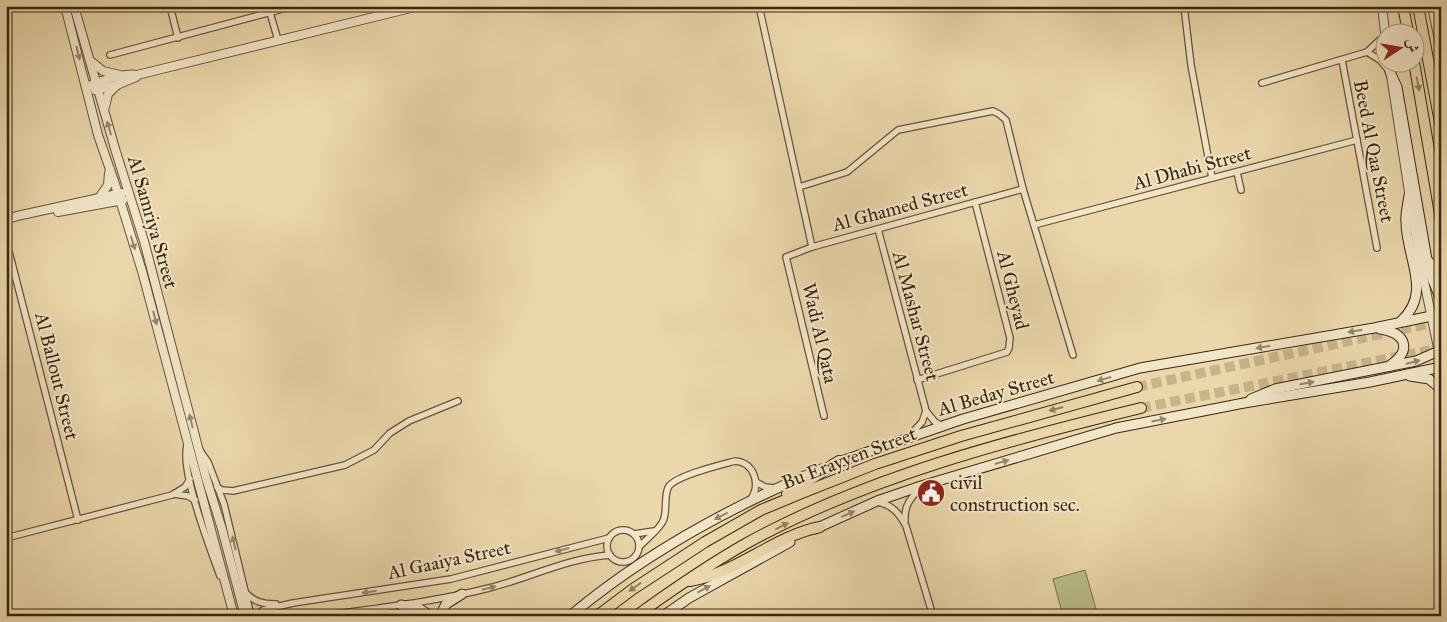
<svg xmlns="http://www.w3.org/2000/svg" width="1447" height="622" viewBox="0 0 1447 622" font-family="'IM FELL Great Primer',Amiri,serif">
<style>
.green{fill:#b9be88;stroke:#79724d}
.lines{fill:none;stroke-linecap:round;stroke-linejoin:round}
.trunk-tunnel{stroke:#c7b48c;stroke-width:10;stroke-dasharray:10 5;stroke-linecap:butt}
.minor-casing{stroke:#665338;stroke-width:8}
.tertiary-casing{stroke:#665338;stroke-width:10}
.secondary-casing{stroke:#392712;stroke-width:11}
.trunk-casing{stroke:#392712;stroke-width:12}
.minor{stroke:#f2e5c8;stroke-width:5.5}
.tertiary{stroke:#f2e5c8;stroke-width:8}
.secondary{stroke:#f2e5c8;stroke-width:9}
.trunk{stroke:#ebd7ab;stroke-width:10}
.oneway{fill:#96866d}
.oneway2{fill:#927f5e}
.labels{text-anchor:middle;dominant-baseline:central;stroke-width:4;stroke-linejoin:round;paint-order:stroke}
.street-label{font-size:19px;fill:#392712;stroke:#f2e5c8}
.poi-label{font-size:19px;fill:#392712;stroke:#f2e5c8;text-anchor:start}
</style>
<rect width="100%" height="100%" fill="#ebd7ab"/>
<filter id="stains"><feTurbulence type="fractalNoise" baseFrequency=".004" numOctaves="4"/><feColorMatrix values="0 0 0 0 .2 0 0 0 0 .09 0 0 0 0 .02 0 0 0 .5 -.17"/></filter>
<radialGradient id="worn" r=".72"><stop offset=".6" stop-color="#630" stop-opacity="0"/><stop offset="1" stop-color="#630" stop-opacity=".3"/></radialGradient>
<path class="green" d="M1085 570 1098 616H1063L1053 579Z"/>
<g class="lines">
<g class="trunk-tunnel">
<path d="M1137 387 1441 321"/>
<path d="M1141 408 1441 348"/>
</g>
<defs>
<g id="minor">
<path d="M170 6 178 38"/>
<path d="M268 6 278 40"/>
<path d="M759 6 812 247"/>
<path d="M1184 6 1191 65 1212 178"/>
<path d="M1367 52 1380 60 1390 72"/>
<path d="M110 55 294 6"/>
<path d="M1342 60 1377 248"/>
<path d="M1262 83 1367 52 1384 36"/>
<path d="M1237 172 1241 190"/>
<path d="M799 187 847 172 898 130 993 111 999 114 1006 120 1023 189 1073 355"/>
<path d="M1034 225 1357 140"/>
<path d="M878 229 926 411 935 422 942 426"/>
<path d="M6 240 78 520"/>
<path d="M917 380 1007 352 1009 348 1010 338 975 202"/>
<path d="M824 416 786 257 812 247 1023 189"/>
<path d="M911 434 922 422 926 411"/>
<path d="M187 445C180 471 210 548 220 576"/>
<path d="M199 449 208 462 224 504 251 616"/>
<path d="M756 482 765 487 775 488"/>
<path d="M217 487 222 490 233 491 345 465 374 450 390 433 409 421 458 401"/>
<path d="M174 494 188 496 195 500"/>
<path d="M878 502C892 505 899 513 906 526L933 616"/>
<path d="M905 521C904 506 910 499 920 488"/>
<circle cx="623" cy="546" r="16"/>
<path d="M634 534 654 531"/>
<path d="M6 538 172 495 185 487 190 479"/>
<path d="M639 547C646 539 659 530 663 521 668 511 663 495 669 486 678 475 720 465 735 461 754 462 761 484 751 499"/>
<path d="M246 593C254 602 263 604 276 604"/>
<path d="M259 616 263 610 293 603 451 579 609 538"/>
<path d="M320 616C377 608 434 602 489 588 529 578 568 558 610 555"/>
</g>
<g id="tertiary">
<path d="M65 6 98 135 114 181 142 271 234 616"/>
<path d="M74 6 116 152 144 241 206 478 222 529 245 616"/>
<path d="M1382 6 1385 32"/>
<path d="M1432 6 1441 50"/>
<path d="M92 62 103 71 120 75"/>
<path d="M1389 62 1419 257 1441 362"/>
<path d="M86 87C97 82 126 72 137 75L419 6"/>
<path d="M95 90 117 85 136 77"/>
<path d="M105 107 108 94 117 85"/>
<path d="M99 198 108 185 109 173"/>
<path d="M58 212 123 200"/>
<path d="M6 220 17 216 122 193"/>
<path d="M1427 259 1441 274"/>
</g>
<g id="secondary">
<path d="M1390 72 1397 87 1429 271 1441 300"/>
<path d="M1401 321C1433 292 1406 258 1406 222 1405 214 1408 204 1409 195"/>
<path d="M1380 329C1406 333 1413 350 1389 366"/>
<path d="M1410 376 1429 379 1441 389"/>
<path d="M1251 399 1275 389 1416 361 1441 350"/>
<path d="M833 464 963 419 1140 368 1374 328 1441 314"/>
<path d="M815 529 877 501 921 486 1116 428 1244 403 1370 382 1441 367"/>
<path d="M401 605 420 609 430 616"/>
<path d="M440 616 446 604 462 594"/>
<path d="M570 616C645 553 732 506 821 469"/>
<path d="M663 616 689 598 790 542"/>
</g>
<g id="trunk">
<path d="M1403 6 1408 32"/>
<path d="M1418 6 1441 128"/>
<path d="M1414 62 1441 220"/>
<path d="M787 494 839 461"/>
<path d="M690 581C737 573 774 536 820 527"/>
<path d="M597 616 633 589 705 542 761 510 802 493 875 464 961 436 1137 387"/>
<path d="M636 616C672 590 708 565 747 543 867 477 1009 440 1141 408"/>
</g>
</defs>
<use href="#minor" class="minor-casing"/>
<use href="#tertiary" class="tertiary-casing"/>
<use href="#secondary" class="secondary-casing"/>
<use href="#trunk" class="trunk-casing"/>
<use href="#minor" class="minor"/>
<use href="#tertiary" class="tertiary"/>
<use href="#secondary" class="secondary"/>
<use href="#trunk" class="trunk"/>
</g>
<defs><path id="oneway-solid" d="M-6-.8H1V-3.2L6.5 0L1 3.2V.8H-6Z" transform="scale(1.25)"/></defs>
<g class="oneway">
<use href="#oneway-solid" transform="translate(78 53) rotate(76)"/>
<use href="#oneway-solid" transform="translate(109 128) rotate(-106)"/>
<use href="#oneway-solid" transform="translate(133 243) rotate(73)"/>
<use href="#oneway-solid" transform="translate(155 318) rotate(75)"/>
<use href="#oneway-solid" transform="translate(1355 331) rotate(170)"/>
<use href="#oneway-solid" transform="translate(1263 347) rotate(170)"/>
<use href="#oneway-solid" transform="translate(1413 362) rotate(-15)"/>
<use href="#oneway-solid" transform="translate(1104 379) rotate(164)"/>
<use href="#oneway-solid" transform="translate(1307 383) rotate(-11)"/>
<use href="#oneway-solid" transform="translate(1159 420) rotate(-11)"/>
<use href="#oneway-solid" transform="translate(191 421) rotate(-104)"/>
<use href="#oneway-solid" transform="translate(1002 462) rotate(-16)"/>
<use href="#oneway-solid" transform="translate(848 514) rotate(-24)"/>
<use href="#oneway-solid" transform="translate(721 516) rotate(153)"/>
<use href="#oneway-solid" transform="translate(234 543) rotate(-103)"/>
<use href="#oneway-solid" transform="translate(562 550) rotate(165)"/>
<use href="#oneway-solid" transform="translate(489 588) rotate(-14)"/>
<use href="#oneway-solid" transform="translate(704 589) rotate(-29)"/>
<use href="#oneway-solid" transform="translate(369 592) rotate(171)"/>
</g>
<g class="oneway2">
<use href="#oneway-solid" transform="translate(1418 84) rotate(79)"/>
<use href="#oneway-solid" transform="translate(1056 409) rotate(165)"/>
<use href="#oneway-solid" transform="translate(782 526) rotate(-26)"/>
<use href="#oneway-solid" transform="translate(635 587) rotate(145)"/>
</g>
<defs>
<symbol id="civic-disc" viewBox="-11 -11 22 22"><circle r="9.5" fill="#8f2418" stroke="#f2e5c8"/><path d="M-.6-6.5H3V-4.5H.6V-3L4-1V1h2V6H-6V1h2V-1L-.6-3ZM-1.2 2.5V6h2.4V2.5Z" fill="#fff"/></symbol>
</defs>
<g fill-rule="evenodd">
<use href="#civic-disc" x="915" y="477" width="32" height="32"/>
</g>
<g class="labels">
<g class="street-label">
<text transform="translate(1374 151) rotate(79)">Beed Al Qaa Street</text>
<text transform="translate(1192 168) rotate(-15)">Al Dhabi Street</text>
<text transform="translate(900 207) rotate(-15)">Al Ghamed Street</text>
<text transform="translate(153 222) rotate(74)">Al Samriya Street</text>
<text transform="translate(1013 290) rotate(76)">Al Gheyad</text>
<text transform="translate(916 316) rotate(75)">Al Mashar Street</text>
<text transform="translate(820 333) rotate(77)">Wadi Al Qata</text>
<text transform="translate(57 376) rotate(76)">Al Ballout Street</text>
<text transform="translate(996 393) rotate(-16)">Al Beday Street</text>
<text transform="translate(849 458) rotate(-21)">Bu Erayyen Street</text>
<text transform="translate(449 560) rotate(-12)">Al Gaaiya Street</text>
</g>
<g class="poi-label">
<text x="950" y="482">civil<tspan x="950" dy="22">construction sec.</tspan></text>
</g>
</g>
<rect width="1447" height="622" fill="none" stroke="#ebd7ab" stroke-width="25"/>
<rect x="8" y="8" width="1432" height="607" fill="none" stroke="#392712" stroke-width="2.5"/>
<rect x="12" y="12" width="1422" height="597" fill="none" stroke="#392712"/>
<g transform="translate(1400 48) rotate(78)"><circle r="24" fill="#f2e5c8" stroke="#a8997f"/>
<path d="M0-4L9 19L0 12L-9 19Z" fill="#8f2418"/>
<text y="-8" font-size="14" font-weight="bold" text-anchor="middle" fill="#392712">ش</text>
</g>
<rect width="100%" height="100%" filter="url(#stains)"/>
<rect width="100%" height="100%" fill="url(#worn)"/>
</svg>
